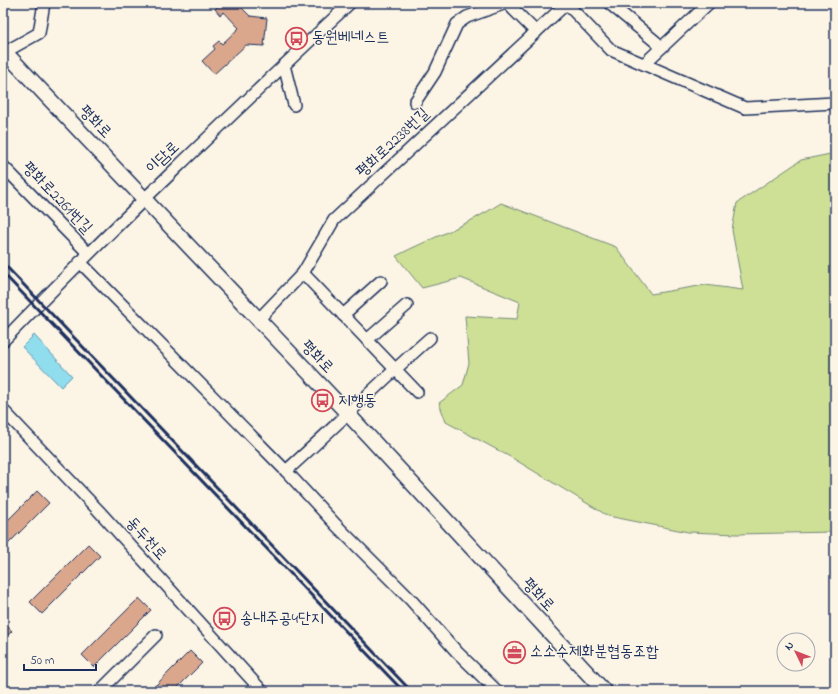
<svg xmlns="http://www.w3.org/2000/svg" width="838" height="694" viewBox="0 0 838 694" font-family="'Indie Flower','Poor Story',sans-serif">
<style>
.green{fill:#cee095;stroke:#74887a}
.water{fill:#8fdded;stroke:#6197b4}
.building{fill:#daa78d;stroke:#1b2f5e}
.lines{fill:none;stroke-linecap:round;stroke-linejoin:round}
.minor-casing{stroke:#1b2f5e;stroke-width:14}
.major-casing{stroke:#1b2f5e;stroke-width:17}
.minor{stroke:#fcf5e5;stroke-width:11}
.major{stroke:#fcf5e5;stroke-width:14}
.rail{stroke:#1b2f5e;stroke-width:3}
.labels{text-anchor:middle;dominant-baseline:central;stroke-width:3;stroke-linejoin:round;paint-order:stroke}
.poi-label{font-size:16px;fill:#1b2f5e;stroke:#fcf5e5;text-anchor:start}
.street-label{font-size:16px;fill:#1b2f5e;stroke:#fcf5e5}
</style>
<rect width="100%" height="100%" fill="#fcf5e5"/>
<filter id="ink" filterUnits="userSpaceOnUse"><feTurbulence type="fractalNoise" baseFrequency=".025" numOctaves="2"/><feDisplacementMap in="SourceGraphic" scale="8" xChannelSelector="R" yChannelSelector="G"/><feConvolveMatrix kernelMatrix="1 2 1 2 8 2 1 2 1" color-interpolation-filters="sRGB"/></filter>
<g filter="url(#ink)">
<path class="green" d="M835 153V532L737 534 688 532 608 516 514 459 446 422 439 403 463 385 469 363 465 316 517 319 520 302 461 278 422 288 396 256C431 238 468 225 501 203L616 247 651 294 705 285 743 290 732 230 737 203 801 160Z"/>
<path class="water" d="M34 335 72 376 61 387 22 347Z"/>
<g class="building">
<path d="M216 3H237L250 16 267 18 264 46 246 45 214 74 202 61 215 49 213 46 219 41 222 44 239 28 224 12 220 15 215 9 218 6Z"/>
<path d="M37 491 49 503 3 549V525Z"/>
<path d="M88 544 100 556 42 614 30 602Z"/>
<path d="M139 598 151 610 94 667 82 655Z"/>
<path d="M3 622 12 631 3 640Z"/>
<path d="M190 651 202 663 174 691H150Z"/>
</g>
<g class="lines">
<defs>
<g id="minor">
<path d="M507 3 536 32"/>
<path d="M566 3 611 50 745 108 834 103 835 104"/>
<path d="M609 3 662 47"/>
<path d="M5 52 39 33 44 3"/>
<path d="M644 64 709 3"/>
<path d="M284 65 294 105"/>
<path d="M415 102 435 72 457 24 467 17 506 3"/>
<path d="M3 166 88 253"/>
<path d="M80 262 286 471"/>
<path d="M303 273 417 392"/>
<path d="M343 315 381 281"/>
<path d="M258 320 303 273 334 220 567 3"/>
<path d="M430 338C381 381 335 427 286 471L336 525 411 600 457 652 497 691"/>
<path d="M367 340 407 305"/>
<path d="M3 341C115 225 232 114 350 3"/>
<path d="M3 410 98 510 262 691"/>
<path d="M102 689 156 635"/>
</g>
<path id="major" d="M3 50 349 415 604 691"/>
</defs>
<use href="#minor" class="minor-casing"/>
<use href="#major" class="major-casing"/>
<use href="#minor" class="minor"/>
<use href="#major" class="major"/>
<g class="rail">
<path d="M3 263 411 691"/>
<path d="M3 273 403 691"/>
</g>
</g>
</g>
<defs>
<symbol id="bus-ring" viewBox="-11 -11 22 22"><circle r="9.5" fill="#fcf5e5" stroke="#d1495b" stroke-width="1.5"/><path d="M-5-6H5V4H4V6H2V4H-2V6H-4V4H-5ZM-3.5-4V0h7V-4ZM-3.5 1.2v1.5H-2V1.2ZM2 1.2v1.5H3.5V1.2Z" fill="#d1495b"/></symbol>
<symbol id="office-ring" viewBox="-11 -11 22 22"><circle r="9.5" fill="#fcf5e5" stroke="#d1495b" stroke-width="1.5"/><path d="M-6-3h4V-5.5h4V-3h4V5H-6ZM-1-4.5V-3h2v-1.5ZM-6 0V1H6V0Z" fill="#d1495b"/></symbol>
</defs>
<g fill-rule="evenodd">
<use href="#bus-ring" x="284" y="26" width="25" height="25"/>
<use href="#bus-ring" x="310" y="388" width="25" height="25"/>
<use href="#bus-ring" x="212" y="606" width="25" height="25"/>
<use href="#office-ring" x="502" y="640" width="25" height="25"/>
</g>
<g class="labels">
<g class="poi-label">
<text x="312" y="38">동원베네스트</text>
<text x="338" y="401">지행동</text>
<text x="240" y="619">송내주공4단지</text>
<text x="530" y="652">소소수제화분협동조합</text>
</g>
<g class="street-label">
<text transform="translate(95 122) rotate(46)">평화로</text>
<text transform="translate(393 143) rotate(-43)">평화로2238번길</text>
<text transform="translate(163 158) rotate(-43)">이담로</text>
<text transform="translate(57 198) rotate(46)">평화로2261번길</text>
<text transform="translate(317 357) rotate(46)">평화로</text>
<text transform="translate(146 539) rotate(48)">동두천로</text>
<text transform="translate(538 595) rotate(47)">평화로</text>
</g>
</g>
<rect width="838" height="694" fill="none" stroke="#fcf5e5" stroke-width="16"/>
<rect x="8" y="8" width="822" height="678" fill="none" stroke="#1b2f5e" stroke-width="1.5" filter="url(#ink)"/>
<g transform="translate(796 652) rotate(313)"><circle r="19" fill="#fcf5e5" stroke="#a2a6af"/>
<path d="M0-3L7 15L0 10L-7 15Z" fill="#d1495b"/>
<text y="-6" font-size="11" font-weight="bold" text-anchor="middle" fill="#1b2f5e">N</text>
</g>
<path d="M24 664v6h72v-6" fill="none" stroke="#1b2f5e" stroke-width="2"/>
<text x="30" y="664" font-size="12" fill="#1b2f5e" stroke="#fcf5e5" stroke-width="3" paint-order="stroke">50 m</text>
</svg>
